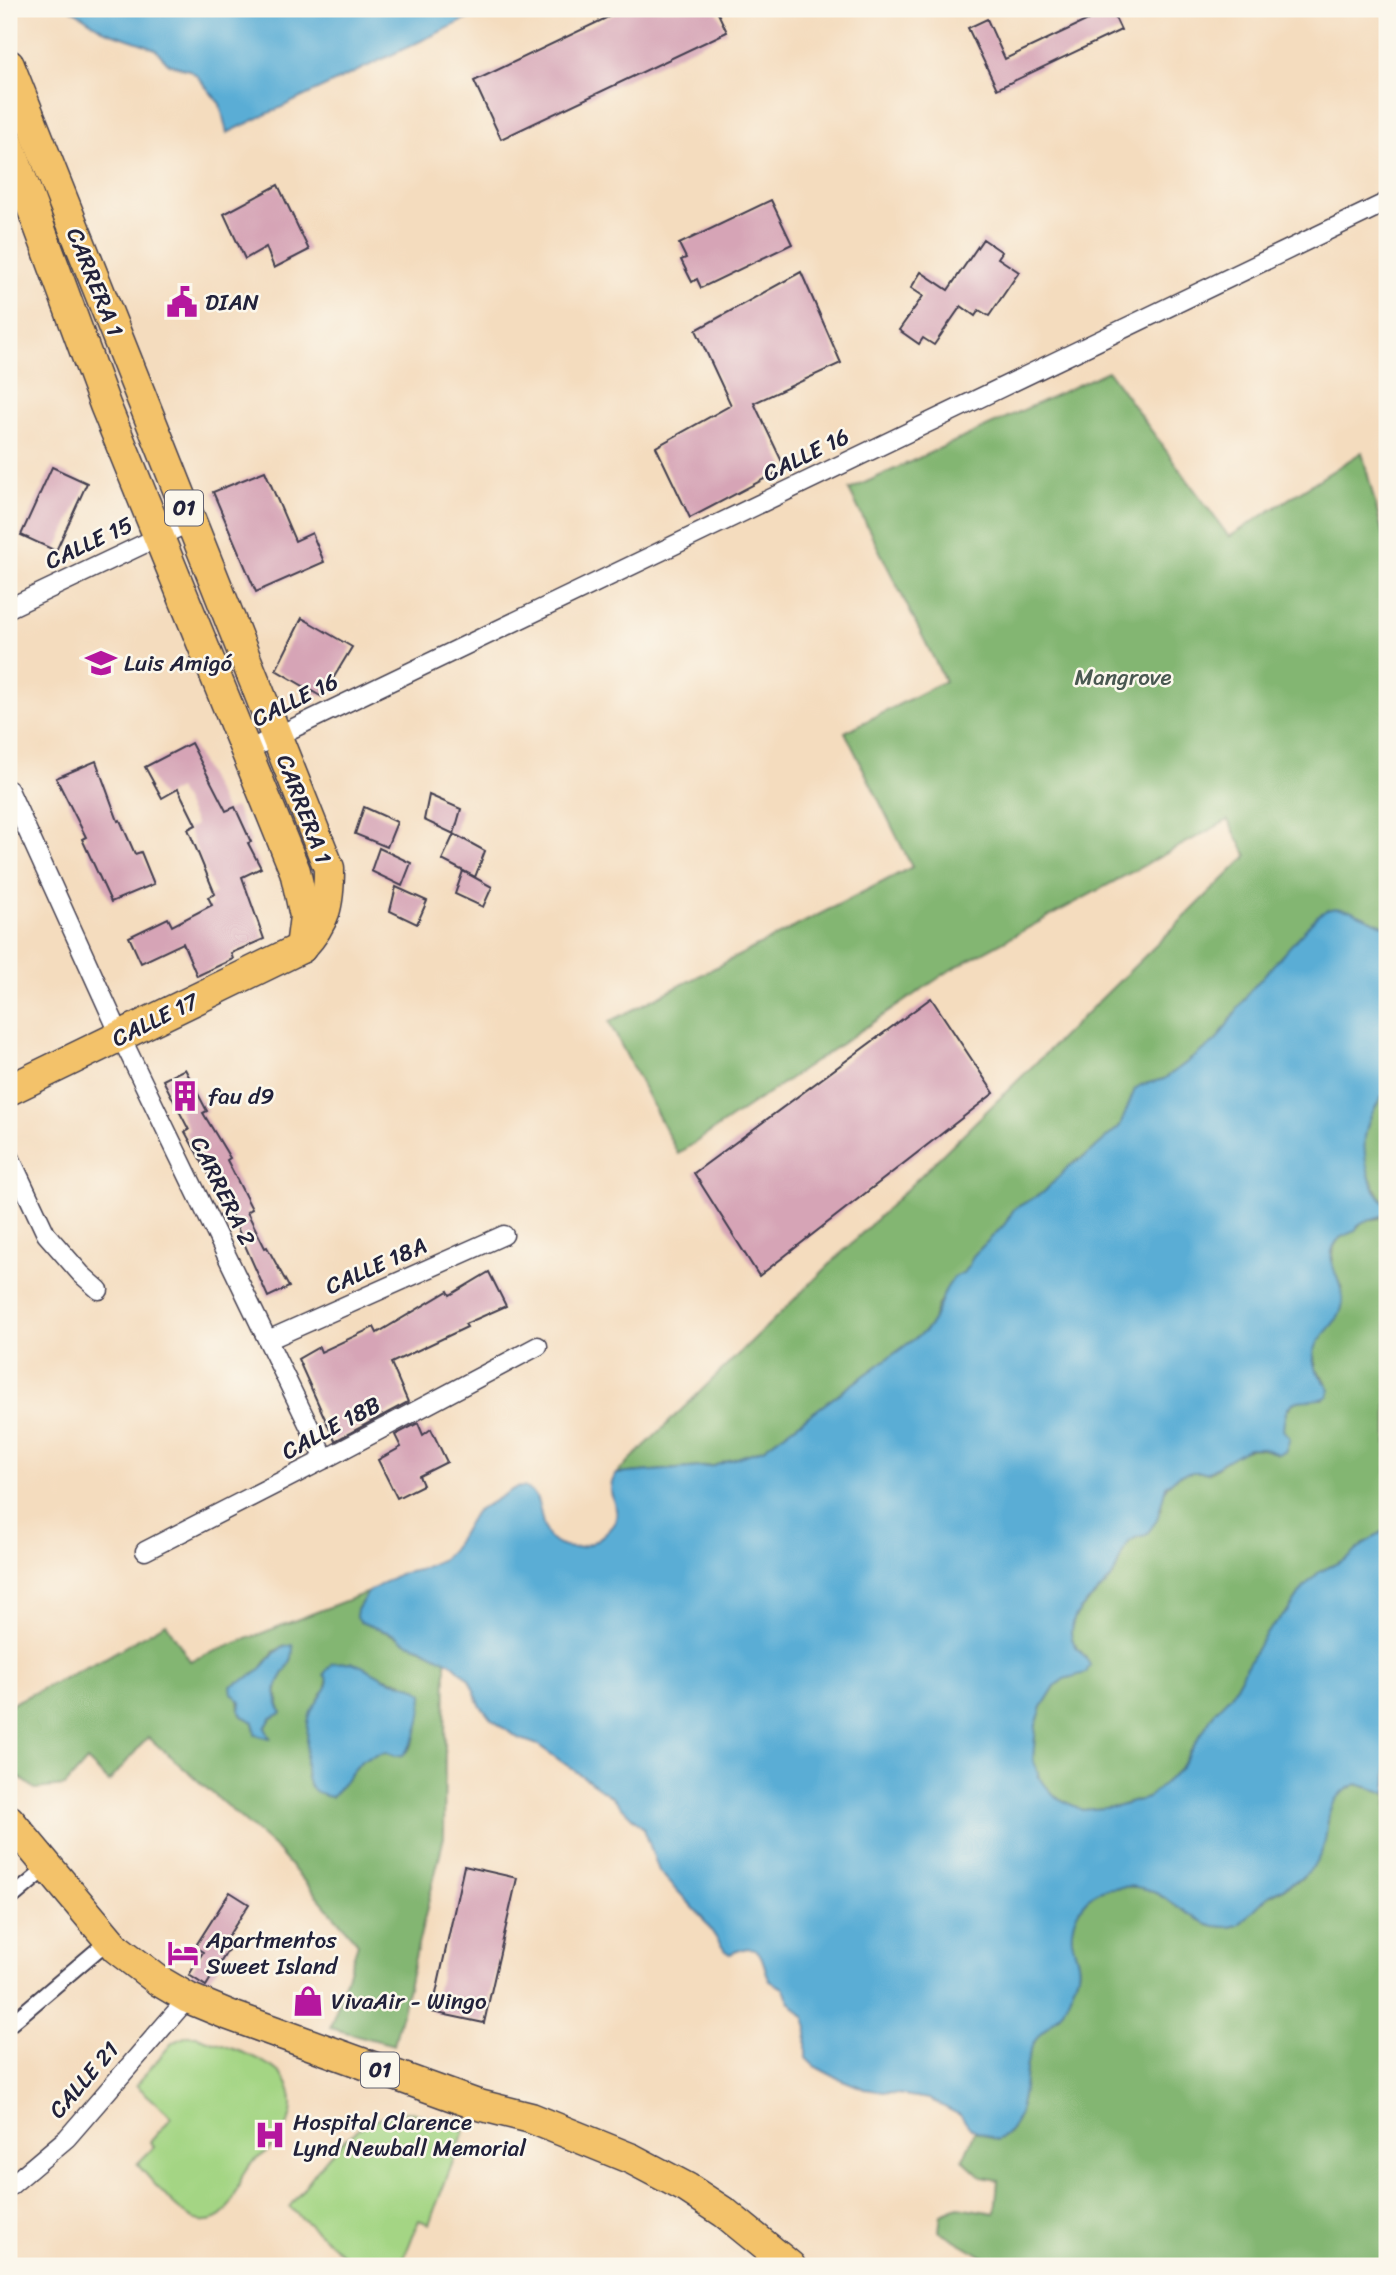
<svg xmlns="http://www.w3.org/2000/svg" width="1396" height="2275" viewBox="0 0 1396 2275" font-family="Sriracha,sans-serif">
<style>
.green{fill:#a4d584;stroke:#637c60;stroke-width:2}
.forest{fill:#83b672;stroke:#526c56;stroke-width:2;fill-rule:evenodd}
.water{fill:#5aadd5;stroke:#3e6888;stroke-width:2}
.building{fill:#d6a4b6}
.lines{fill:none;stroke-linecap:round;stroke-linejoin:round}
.pedestrian-casing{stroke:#423e4f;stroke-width:18}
.minor-casing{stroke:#423e4f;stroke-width:21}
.trunk-casing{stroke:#423e4f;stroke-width:33}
.pedestrian{stroke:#fff;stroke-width:14}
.minor{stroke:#fff;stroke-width:18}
.trunk{stroke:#f3c26a;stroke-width:30}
.labels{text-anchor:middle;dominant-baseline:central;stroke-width:5;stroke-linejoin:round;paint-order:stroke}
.shield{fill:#fbf7ec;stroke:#636270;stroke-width:2}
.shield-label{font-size:21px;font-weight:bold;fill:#22223b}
.street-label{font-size:23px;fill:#22223b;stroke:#fbf7ec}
.poi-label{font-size:23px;fill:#22223b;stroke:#fbf7ec;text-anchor:start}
.park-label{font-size:23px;fill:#495851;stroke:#fbf7ec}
</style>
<rect width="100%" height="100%" fill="#fbf7ec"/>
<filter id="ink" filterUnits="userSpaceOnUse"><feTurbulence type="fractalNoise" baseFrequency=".0143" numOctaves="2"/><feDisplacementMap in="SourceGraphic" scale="14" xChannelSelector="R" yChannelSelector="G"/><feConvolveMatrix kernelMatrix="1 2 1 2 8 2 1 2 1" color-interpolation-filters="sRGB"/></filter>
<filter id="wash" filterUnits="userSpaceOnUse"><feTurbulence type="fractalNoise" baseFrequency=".00686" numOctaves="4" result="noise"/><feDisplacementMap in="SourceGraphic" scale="28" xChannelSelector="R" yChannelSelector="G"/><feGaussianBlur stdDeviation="1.57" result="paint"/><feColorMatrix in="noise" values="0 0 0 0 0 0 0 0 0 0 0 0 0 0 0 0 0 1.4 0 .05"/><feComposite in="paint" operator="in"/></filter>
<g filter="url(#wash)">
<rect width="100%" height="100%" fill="#f4dcbe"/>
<g class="green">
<path d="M187 2036H197C220 2045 269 2058 283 2077 301 2100 290 2130 270 2149 263 2156 252 2160 246 2169 234 2188 235 2224 200 2221 181 2219 150 2178 137 2164L154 2147 150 2142 172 2117 136 2085 172 2043Z"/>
<path d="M411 2112 465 2130 429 2224 419 2220 401 2266H356L289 2207C323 2164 350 2114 411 2112Z"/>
</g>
<g class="forest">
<path d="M1108 371 1229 537 1362 452 1387 550V927L1352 911 1318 916 1250 991 1216 1041 1164 1079 1141 1085 1120 1126 1086 1156 1075 1161 1044 1192 1014 1209 1005 1224 973 1256 969 1265 963 1273 954 1277 937 1307 932 1323 924 1332 763 1449 714 1466 616 1474 1247 856 1228 820 952 969 678 1154 609 1022 912 867 845 732 945 681 849 490Z"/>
<path d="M1387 1090V1529L1365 1543 1350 1557 1319 1572 1304 1587 1289 1610 1269 1630 1258 1646 1231 1695 1216 1710 1179 1770 1147 1798 1116 1807 1082 1810 1054 1796 1039 1777 1033 1759 1036 1725 1042 1707 1055 1686 1086 1658 1072 1641C1065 1613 1097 1597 1111 1579 1119 1569 1119 1555 1127 1544 1134 1535 1152 1519 1161 1509 1161 1489 1172 1474 1193 1472 1198 1471 1204 1473 1209 1472 1216 1469 1221 1464 1227 1460 1246 1446 1257 1446 1278 1454 1281 1438 1281 1405 1300 1399 1307 1397 1316 1399 1323 1399L1326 1381 1316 1369 1314 1357V1347L1324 1332 1337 1319 1342 1289 1332 1266 1334 1247 1339 1238 1355 1230 1363 1221 1380 1218 1386 1205C1357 1166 1356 1129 1387 1090Z"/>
<path d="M368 1592 357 1610 360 1622C390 1632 416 1647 446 1659L444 1837 394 2045 330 2028 358 1943 277 1850 148 1737 109 1782 87 1761 65 1786 35 1789 9 1769V1705L105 1658 166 1623 190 1661ZM285 1646 292 1658C279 1684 271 1685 282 1713L271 1718 265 1729 270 1737 254 1730 255 1722 242 1716 240 1711 238 1682 247 1679 260 1670 274 1651ZM350 1662C368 1668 382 1680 402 1682L420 1719C415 1737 412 1763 387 1752L362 1760 332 1797C315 1763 297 1745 315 1707 318 1700 321 1694 327 1688V1679L324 1674 339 1663Z"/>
<path d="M1357 1784 1387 1793V2266H996V2264L939 2231 941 2214 958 2207 995 2213 998 2180 982 2177 963 2160 975 2131 997 2140C1029 2127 1021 2081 1029 2055 1032 2044 1039 2031 1049 2024 1053 2020 1058 2018 1060 2014 1066 2003 1071 1991 1076 1980 1083 1965 1074 1953 1072 1939 1070 1920 1082 1899 1099 1891 1105 1888 1114 1888 1120 1887 1125 1887 1131 1886 1136 1887 1173 1891 1198 1937 1238 1925L1265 1899 1302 1878 1328 1823 1329 1809 1336 1797Z"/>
</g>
<g class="water">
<path d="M71 9H488L227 133 220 104 197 76 189 70 169 64 155 49 146 45 105 31Z"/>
<path d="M1335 908 1352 911 1387 927V1090C1362 1122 1359 1147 1372 1184 1376 1196 1387 1200 1386 1213 1378 1219 1369 1218 1361 1223 1353 1228 1361 1225 1354 1231 1350 1234 1344 1235 1340 1238 1319 1257 1343 1279 1343 1300 1343 1327 1306 1337 1315 1367 1318 1375 1326 1382 1330 1390L1328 1396C1307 1408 1286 1385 1283 1430L1290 1438 1285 1452 1278 1454 1262 1448H1248L1207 1472H1193L1179 1475 1166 1486 1157 1520 1146 1535C1138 1537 1131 1538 1127 1545 1119 1556 1119 1569 1110 1580 1097 1596 1072 1609 1071 1632 1070 1645 1085 1654 1090 1665L1086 1673 1064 1679 1055 1686 1042 1707 1036 1725 1033 1759 1039 1777 1054 1796 1082 1810 1116 1807 1147 1798 1179 1770 1216 1710 1231 1695 1258 1646 1269 1630 1289 1610 1304 1587 1319 1572 1350 1557 1365 1543 1387 1529V1793L1357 1784C1313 1805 1337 1828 1317 1861 1306 1880 1282 1886 1265 1899 1256 1907 1248 1917 1238 1925 1198 1937 1173 1891 1136 1887 1131 1886 1125 1887 1120 1887 1114 1888 1105 1888 1099 1891 1082 1899 1070 1920 1072 1939 1074 1953 1083 1965 1076 1980 1071 1991 1066 2009 1057 2018 1045 2029 1034 2037 1029 2055 1021 2081 1029 2126 997 2140L970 2128 960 2115 929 2099 865 2089 833 2076 814 2066 806 2058V2043L808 2028 805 2018 790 2002 783 1988 770 1981C760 1960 765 1937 730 1954L725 1951 702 1917 659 1871 644 1829 612 1797 538 1745 518 1738 491 1719 480 1705 469 1679 453 1664 422 1648 403 1641 395 1635 360 1622 356 1616 357 1610 368 1592 399 1574 418 1570 443 1559 454 1547 474 1513 515 1488 524 1487C529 1490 534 1492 536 1497 544 1515 539 1535 559 1545 568 1549 577 1549 586 1545 596 1542 610 1531 615 1521 622 1506 602 1495 616 1474L714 1466 763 1449 924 1332 932 1323 946 1289 954 1277 963 1273 969 1265 973 1256 1005 1224 1014 1209 1044 1192 1068 1167 1086 1156 1120 1126 1135 1089 1141 1085 1164 1079 1216 1041 1250 991 1317 916 1327 910Z"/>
<path d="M292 1645C298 1664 273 1678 276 1697 277 1702 280 1708 282 1713L271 1718 265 1728 270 1738 255 1735 254 1722 242 1716 240 1711 241 1702 232 1693 231 1686C239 1681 248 1679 256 1673 272 1661 270 1649 292 1645Z"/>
<path d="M350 1662C364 1665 373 1673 386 1679 401 1685 409 1681 423 1694 422 1715 419 1739 403 1755L395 1756 386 1752 362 1760 332 1797C301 1793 305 1769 307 1745 308 1733 306 1724 311 1712 314 1705 327 1690 328 1684 329 1680 326 1678 324 1674L332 1663Z"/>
</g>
<g id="blocks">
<g class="building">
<path d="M625 9H716L727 32 501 139 474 81Z"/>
<path d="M1083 9H1111L1121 30 997 89 968 28 987 19 1005 59 1088 20Z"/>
<path d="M278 185 309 250 274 268 266 247 245 259 224 214Z"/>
<path d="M771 200 792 244 701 288 697 279 692 282 681 260 686 258 679 244Z"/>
<path d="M983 239 1002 252 998 258 1019 272 989 316 979 310 975 316 961 306 934 345 923 338 919 344 899 330 923 296 911 288 921 272 948 290Z"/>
<path d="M801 272 841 363 754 403 785 468 690 518 656 447 731 405 696 330Z"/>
<path d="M52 467 87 483 56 551 21 535Z"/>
<path d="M265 471 295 541 312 533 324 562 256 592 213 492Z"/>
<path d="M302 618 352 647 322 697 276 670Z"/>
<path d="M191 743 226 811 235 807 251 842 248 843 261 868 242 877 264 939 231 953 233 959 197 976 183 943 141 963 129 937 168 918 172 926 212 905 208 897 215 894 188 829 196 825 178 789 162 798 145 767Z"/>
<path d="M96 761 118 821 120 820 135 854 141 852 154 884 111 902 82 839 86 837 56 778Z"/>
<path d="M429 795 461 809 454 834 424 820Z"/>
<path d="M364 807 397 822 387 847 355 834Z"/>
<path d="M454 834 485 851 475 877 442 860Z"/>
<path d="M379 848 411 863 402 886 371 871Z"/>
<path d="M463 871 492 887 483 907 455 894Z"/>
<path d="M396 887 427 901 417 924 390 911Z"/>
<path d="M931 998 994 1093 759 1276 694 1173Z"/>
<path d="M185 1069 207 1111 203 1113 230 1158 227 1160 252 1209 247 1212 265 1248 267 1247 289 1287 268 1297 232 1216 185 1132 189 1130 163 1080Z"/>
<path d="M489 1272 506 1306 465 1324 467 1327 391 1363 408 1402 335 1441 298 1359 319 1347 321 1352 374 1327 377 1333 448 1291 450 1295Z"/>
<path d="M418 1423 423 1435 431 1429 447 1462 419 1476 423 1485 397 1498 378 1460 401 1447 395 1435Z"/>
<path d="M464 1866 517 1878 484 2023 432 2012Z"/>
<path d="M230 1892 249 1904 225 1941 231 1945 206 1986 189 1975 203 1952 195 1947Z"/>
</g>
</g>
</g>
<g filter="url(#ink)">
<use href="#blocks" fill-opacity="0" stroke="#423e4f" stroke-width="2"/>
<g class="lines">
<defs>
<g id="pedestrian">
<path d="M9 1900 48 1867"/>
<path d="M9 2025 109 1940"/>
</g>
<g id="minor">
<path d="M9 608 190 522"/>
<path d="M246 751 1387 202"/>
<path d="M9 790 121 1037 325 1459"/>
<path d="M9 1155 46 1234 81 1274 99 1290"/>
<path d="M268 1340 504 1235"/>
<path d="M145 1551 325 1459 538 1346"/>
<path d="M9 2187 67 2138 188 1998"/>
</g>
<g id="trunk">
<path d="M9 65 329 868C329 904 326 921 301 948L9 1090"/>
<path d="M9 145 105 405 295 871 305 916 301 948"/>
<path d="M9 1820 116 1948 159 1981 188 1998 229 2015 475 2104 531 2118 632 2159 687 2188 725 2213 790 2266"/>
</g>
</defs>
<use href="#pedestrian" class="pedestrian-casing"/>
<use href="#minor" class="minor-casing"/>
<use href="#trunk" class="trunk-casing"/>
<use href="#pedestrian" class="pedestrian"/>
<use href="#minor" class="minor"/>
<use href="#trunk" class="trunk"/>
</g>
</g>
<defs>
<symbol id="civic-bare" viewBox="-9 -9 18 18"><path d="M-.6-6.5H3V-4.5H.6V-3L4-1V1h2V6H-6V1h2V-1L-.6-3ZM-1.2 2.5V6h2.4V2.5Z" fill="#b5179e" stroke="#fbf7ec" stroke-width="2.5" paint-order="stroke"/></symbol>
<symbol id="school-bare" viewBox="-9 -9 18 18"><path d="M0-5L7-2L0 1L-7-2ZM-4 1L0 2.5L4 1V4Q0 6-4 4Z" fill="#b5179e" stroke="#fbf7ec" stroke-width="2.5" paint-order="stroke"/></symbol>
<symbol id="building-bare" viewBox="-9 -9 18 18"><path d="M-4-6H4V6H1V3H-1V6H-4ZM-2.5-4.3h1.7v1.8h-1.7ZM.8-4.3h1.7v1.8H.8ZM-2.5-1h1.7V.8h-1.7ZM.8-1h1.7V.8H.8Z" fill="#b5179e" stroke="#fbf7ec" stroke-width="2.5" paint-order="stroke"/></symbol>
<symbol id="hotel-bare" viewBox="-9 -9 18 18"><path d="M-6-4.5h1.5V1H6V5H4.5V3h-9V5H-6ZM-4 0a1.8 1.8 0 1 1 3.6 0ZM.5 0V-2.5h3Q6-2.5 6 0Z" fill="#b5179e" stroke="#fbf7ec" stroke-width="2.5" paint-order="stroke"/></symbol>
<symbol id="shop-bare" viewBox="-9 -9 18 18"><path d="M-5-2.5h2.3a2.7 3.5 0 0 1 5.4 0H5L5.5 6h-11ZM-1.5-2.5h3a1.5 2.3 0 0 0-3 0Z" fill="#b5179e" stroke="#fbf7ec" stroke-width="2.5" paint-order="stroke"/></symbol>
<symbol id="hospital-bare" viewBox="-9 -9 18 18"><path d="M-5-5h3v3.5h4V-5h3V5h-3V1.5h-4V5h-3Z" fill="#b5179e" stroke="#fbf7ec" stroke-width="2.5" paint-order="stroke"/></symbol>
</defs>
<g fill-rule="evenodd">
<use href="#civic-bare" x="160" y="280" width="44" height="44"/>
<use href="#school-bare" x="79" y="641" width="44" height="44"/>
<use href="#building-bare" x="163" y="1074" width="44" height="44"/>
<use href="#hotel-bare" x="161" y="1931" width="44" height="44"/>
<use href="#shop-bare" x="286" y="1979" width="44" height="44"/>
<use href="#hospital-bare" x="248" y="2113" width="44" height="44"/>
</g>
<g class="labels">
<g class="shield">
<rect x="165" y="490.5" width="38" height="35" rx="5"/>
<rect x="361" y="2052.5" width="38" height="35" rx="5"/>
</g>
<g class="shield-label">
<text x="184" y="508">01</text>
<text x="380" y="2070">01</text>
</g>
<g class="street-label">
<text transform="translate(95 282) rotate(68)">CARRERA 1</text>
<text transform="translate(806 455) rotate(-26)">CALLE 16</text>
<text transform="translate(89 543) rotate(-25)">CALLE 15</text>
<text transform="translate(295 700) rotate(-26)">CALLE 16</text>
<text transform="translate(304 809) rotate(69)">CARRERA 1</text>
<text transform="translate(155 1020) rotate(-26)">CALLE 17</text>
<text transform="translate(223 1191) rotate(64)">CARRERA 2</text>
<text transform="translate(376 1266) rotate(-24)">CALLE 18A</text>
<text transform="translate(331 1428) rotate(-28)">CALLE 18B</text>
<text transform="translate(84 2080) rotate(-49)">CALLE 21</text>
</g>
<g class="poi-label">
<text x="205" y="302">DIAN</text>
<text x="124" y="663">Luis Amigó</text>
<text x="208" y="1096">fau d9</text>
<text x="206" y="1940">Apartmentos<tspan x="206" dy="26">Sweet Island</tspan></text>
<text x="331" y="2001">VivaAir - Wingo</text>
<text x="293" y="2122">Hospital Clarence<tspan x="293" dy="26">Lynd Newball Memorial</tspan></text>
</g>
<g class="park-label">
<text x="1123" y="677">Mangrove</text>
</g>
</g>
<rect width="1396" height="2275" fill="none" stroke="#fbf7ec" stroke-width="35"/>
</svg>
